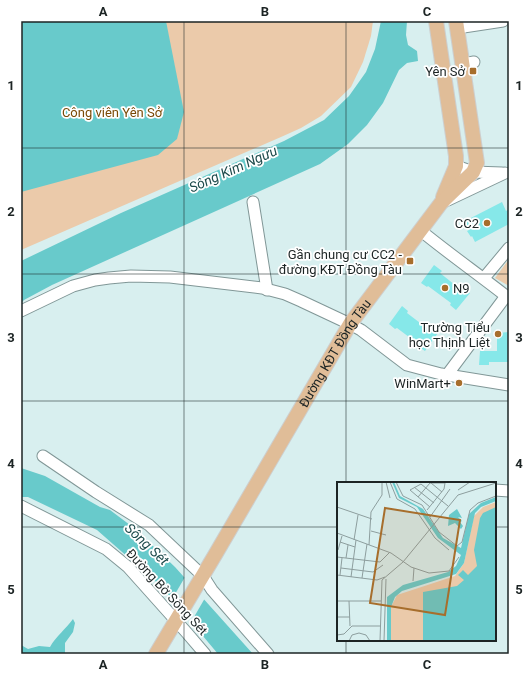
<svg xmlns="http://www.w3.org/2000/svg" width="530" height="675" viewBox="0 0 530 675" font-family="Roboto,sans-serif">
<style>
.green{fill:#ebcaaa}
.water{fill:#68cacb}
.pier{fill:#d8efef}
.building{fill:#86e8e9}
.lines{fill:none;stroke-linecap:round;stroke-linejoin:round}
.minor-casing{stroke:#819797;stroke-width:13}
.major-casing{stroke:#cdcfcf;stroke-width:16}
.minor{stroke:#fff;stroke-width:11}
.major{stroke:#e0bd98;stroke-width:14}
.grid{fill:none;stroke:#1c2424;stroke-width:1;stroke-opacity:0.55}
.poi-dot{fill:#a76e2c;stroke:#fff;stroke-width:1.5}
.labels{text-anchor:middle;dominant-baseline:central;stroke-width:3.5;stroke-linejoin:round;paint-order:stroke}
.poi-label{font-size:13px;fill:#1c2424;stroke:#fff;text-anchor:end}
.park-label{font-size:13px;fill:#7b4a07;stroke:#fff}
.street-label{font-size:13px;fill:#1c2424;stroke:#fff}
.water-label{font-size:14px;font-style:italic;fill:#1e4b4c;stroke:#fff}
.inset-road{fill:none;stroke:#8d9e9e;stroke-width:1}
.view{fill:#a76e2c;fill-opacity:0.15;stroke:#a76e2c;stroke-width:2}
.inset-edge{fill:none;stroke:#1c2424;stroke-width:2}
.neatline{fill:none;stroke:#1c2424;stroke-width:1.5}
.grid-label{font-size:13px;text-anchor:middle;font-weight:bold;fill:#1c2424}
</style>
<rect width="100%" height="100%" fill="#d8efef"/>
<g class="green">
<path d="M21 21H373L371 36 363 62 351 87 321 116 301 128 281 137 21 250Z"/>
<path d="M509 259V286L495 278Z"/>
</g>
<g class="water">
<path d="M21 21H166L184 112 177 139 158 155 21 192Z"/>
<path d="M381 21H407L406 35 408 45 417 51 418 61 407 63 399 70 383 103 367 125 348 144 320 164 52 285 24 300 21 303V261L121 213 284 141 324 120 349 96 366 72 375 49Z"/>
<path d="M21 468 45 476 100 507 110 510 134 528 175 567 253 654H218L162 587 97 530 28 497H21Z"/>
<path d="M73 619 75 623 73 632 65 643V654H21V645L28 649 39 646 50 647C56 636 66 629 73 619Z"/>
</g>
<path class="pier" d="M185 577 205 598 190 624 171 601Z"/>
<g class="building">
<path d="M502 202 506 211 509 209V224L475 242 472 236 471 237 467 231 469 230 465 221Z"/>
<path d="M434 265 442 271 440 273 460 289 462 287 470 293 456 310 450 305 451 303 428 286 427 287 421 283Z"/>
<path d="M402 306 408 311 407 313 428 329 430 327 438 333 425 351 416 345 417 343 397 328 395 329 389 324Z"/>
<path d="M509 332V362H489V365H479L480 351H497V333Z"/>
</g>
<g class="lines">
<defs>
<g id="minor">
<path d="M457 28 503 21"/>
<path d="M463 64 474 62"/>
<path d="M456 166 473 172 502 173"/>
<path d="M448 200 505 173"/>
<path d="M253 202 267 290"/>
<path d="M420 230C448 253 478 274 506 296"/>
<path d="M484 278 509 248"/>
<path d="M21 311 73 286 95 280 109 278 131 276 170 277 262 288 285 294 301 301 350 324 361 330 407 365 441 374 509 385"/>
<path d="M447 375 506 296"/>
<path d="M43 456 96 492 149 525 203 576 212 590 268 654"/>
<path d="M495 490 509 491"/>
<path d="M21 506 106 549 128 567 187 633 205 654"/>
</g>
<g id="major">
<path d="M436 21 456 156V166L443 197"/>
<path id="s1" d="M156 654 215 555 350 324 441 203 473 172 477 163 456 21"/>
</g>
</defs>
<use href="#minor" class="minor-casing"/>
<use href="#major" class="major-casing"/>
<use href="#minor" class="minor"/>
<use href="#major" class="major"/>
</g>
<path class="grid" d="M184 21V654M346 21V483M21 148H509M21 274H509M21 401H509M21 527H338M495 527H509M346 640V654"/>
<g class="poi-dot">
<rect x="469" y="67" width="8" height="8" rx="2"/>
<circle cx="487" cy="223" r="4"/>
<rect x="406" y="257" width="8" height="8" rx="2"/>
<circle cx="445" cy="288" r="4"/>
<circle cx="498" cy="334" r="4"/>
<circle cx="459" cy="383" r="4"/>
</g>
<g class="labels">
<g class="poi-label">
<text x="465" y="71">Yên Sở</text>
<text x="479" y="223">CC2</text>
<text x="402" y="254">Gần chung cư CC2 -<tspan x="402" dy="15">đường KĐT Đồng Tàu</tspan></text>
<text x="453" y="288" text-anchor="start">N9</text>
<text x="490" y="327">Trường Tiểu<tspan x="490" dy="15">học Thịnh Liệt</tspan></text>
<text x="451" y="383">WinMart+</text>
</g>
<g class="park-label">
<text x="112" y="112">Công viên Yên Sở</text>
</g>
<g class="street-label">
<text stroke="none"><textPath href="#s1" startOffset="350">Đường KĐT Đồng Tàu</textPath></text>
<text transform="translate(167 592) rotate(47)">Đường Bờ Sông Sét</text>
</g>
<g class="water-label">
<text transform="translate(233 169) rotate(-24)">Sông Kim Ngưu</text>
<text transform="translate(147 544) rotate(43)">Sông Sét</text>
</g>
</g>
<g transform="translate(337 482)">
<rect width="159" height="159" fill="#d8efef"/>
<path d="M159 20V159H54V125L60 113 118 94 127 81 137 34 146 25Z" fill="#ebcaaa"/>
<path d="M55 0H57L63 14 86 27 106 56 124 66 132 32 144 21 159 15V19L144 25 138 31 127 81 119 92 65 109 58 115 54 125V159H50V115L66 103 111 90 119 84 124 73 101 56 80 25 62 16ZM159 25V159H86V110L120 104 127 98 121 93 126 88 131 93 140 84 137 68 143 36 146 31ZM120 27 125 36 121 35 125 39 123 40 126 44 124 47 118 41 111 44 112 33Z" fill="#68cacb"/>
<path class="inset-road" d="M49 0 53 16M53 0 60 17 78 27 98 56 112 68M59 0 66 14 85 23 102 50 120 64 125 60 133 28 141 21 159 14M94 1 105 10M84 2 73 8 93 25M84 2 111 24M77 5 97 21M121 8 133 0M81 15 93 1M0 25 35 37M90 28 107 7 108 1H93M93 35 113 7M34 49 49 53M0 51 54 71 74 85 92 91 112 89 122 75M17 58 21 33M3 60 18 65M32 63 34 30 45 13V0M1 68 5 54M0 75 43 80M9 76 11 63M43 80 53 70M4 86 36 90 46 83M0 93 40 98 48 95M3 93 5 76M14 95 19 58M25 96 30 62M76 99 77 86M0 119H44M12 119 13 144M0 135H13M0 153 7 152 15 144H44M12 159 15 153 22 151 29 153 33 159M43 159 45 98 66 80 121 13 159 1M47 159 49 97"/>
<path class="view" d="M48 26 123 38 108 133 33 121Z"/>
<rect width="159" height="159" class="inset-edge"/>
</g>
<rect width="530" height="675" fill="none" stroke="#ffffff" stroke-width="44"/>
<rect x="22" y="22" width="486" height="631" class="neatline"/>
<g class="grid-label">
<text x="103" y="16">A</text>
<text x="265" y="16">B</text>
<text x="427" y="16">C</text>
<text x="11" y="90">1</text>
<text x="519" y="90">1</text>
<text x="11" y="216">2</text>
<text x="519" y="216">2</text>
<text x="11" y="342">3</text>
<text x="519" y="342">3</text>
<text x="11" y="468">4</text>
<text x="519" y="468">4</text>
<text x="11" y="594">5</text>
<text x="519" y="594">5</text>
<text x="103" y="669">A</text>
<text x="265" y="669">B</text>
<text x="427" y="669">C</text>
</g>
</svg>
